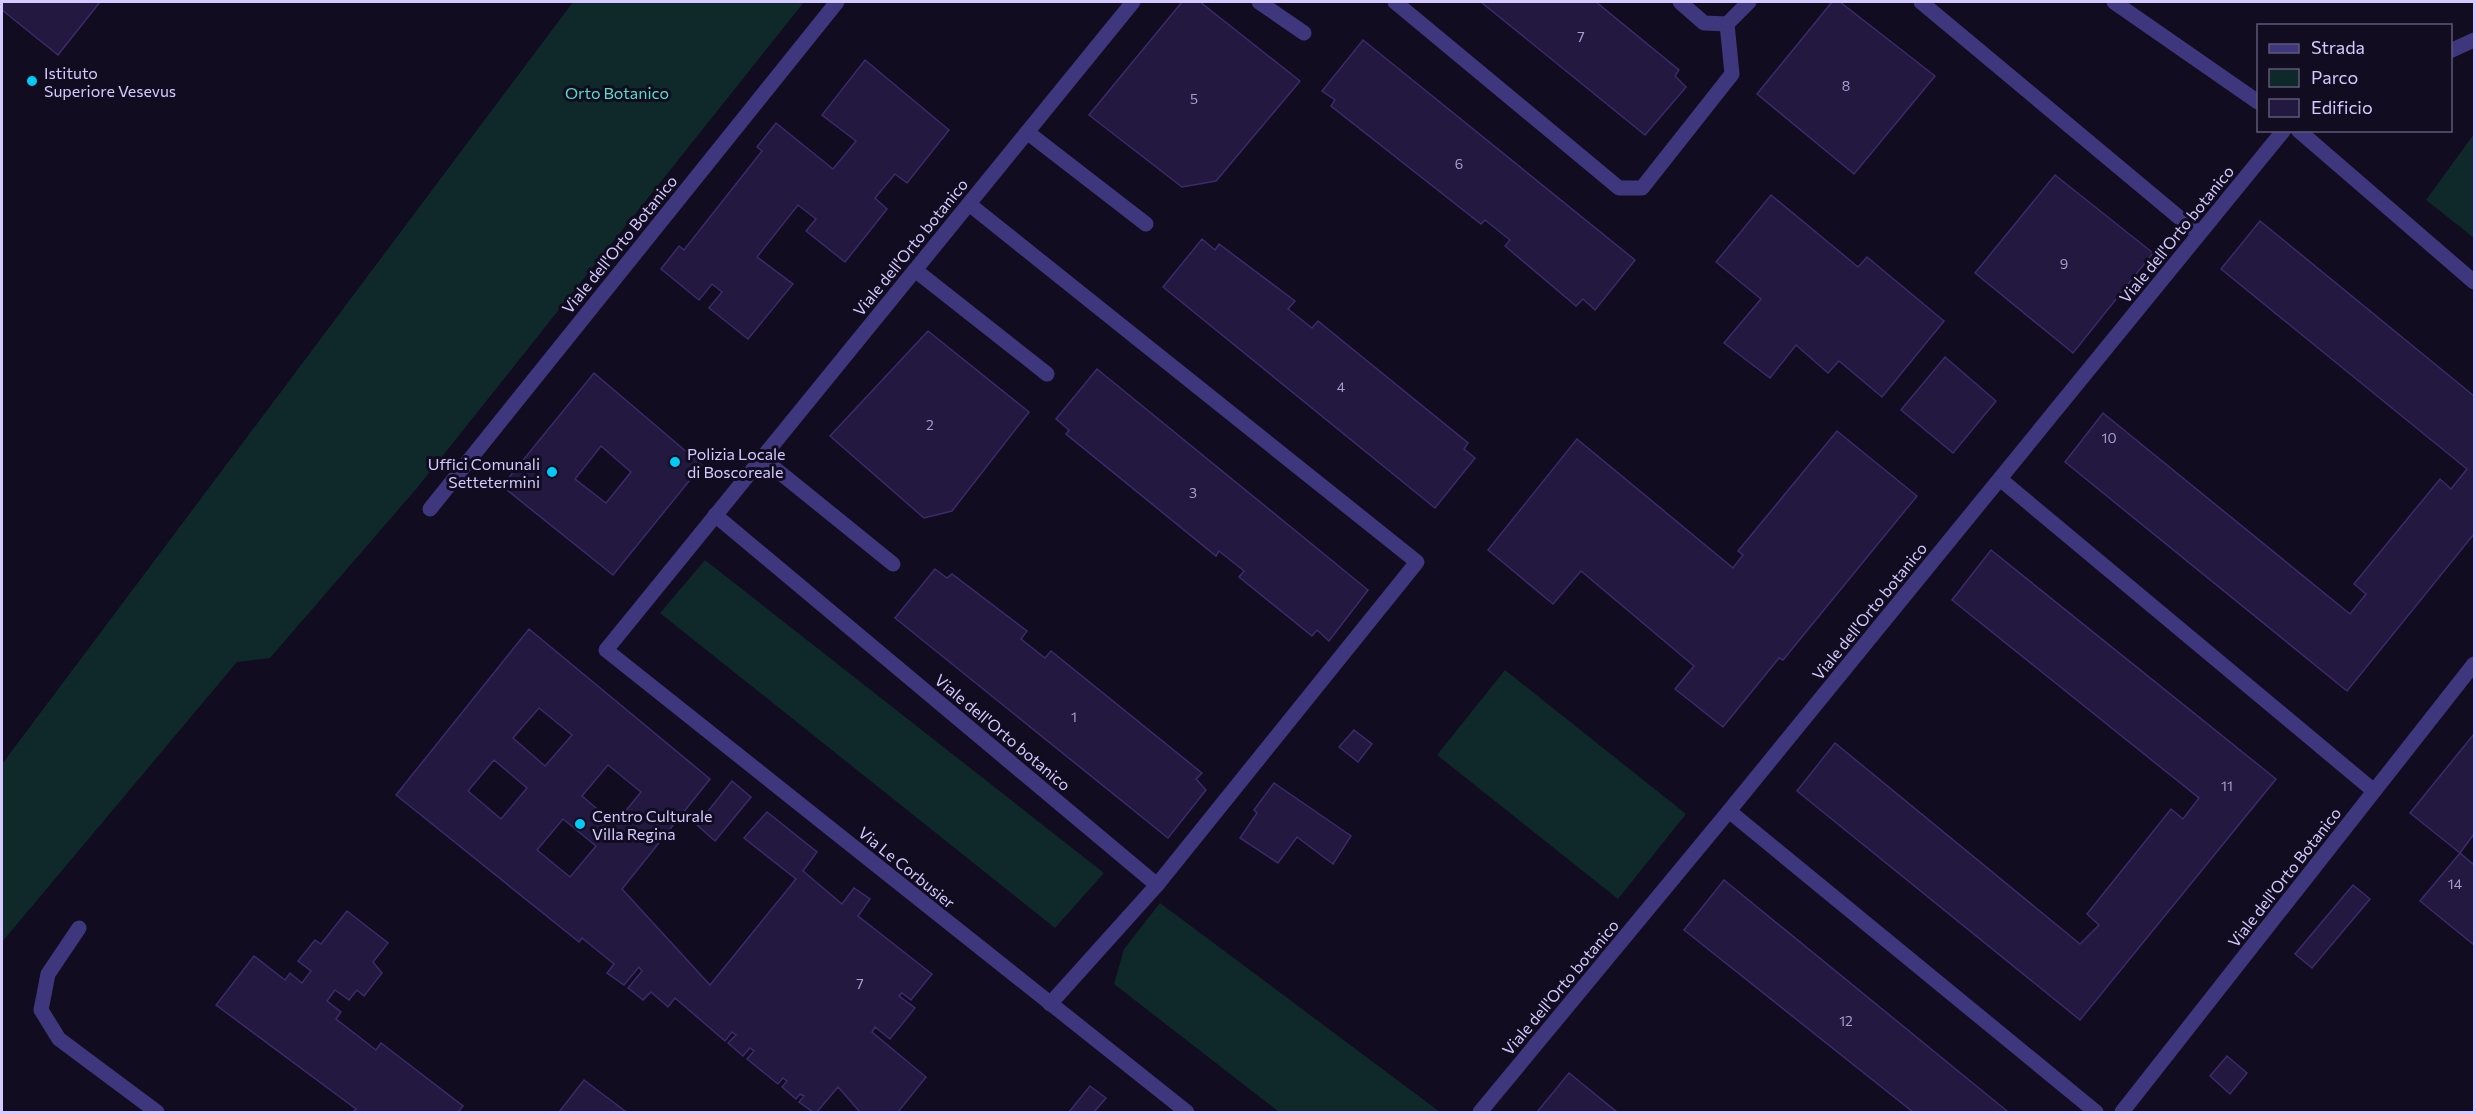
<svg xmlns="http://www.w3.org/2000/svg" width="2476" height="1114" viewBox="0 0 2476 1114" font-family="Commissioner,sans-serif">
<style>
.green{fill:#0f2829}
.building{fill:#231840;stroke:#3c2a6c;stroke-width:1.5;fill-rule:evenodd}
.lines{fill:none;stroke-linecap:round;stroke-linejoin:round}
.lane{stroke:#3f377e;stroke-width:15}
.street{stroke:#3f377e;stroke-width:15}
.poi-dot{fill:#00caf5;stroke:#110c1f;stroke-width:2}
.labels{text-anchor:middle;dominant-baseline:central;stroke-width:6;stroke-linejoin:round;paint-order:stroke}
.number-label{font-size:14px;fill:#a89ecf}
.poi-label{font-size:16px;fill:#d4caff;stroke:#110c1f;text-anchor:start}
.park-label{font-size:16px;fill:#56dfc7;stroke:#110c1f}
.street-label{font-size:16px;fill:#d4caff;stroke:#110c1f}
</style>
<rect width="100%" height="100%" fill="#110c1f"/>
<g class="green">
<path d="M573 2H804L417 488 270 658 237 662 2 942V764Z"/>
<path d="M2474 134V238L2426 200Z"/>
<path d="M705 560 1104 873 1055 928 660 613Z"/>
<path d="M1505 670 1686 814 1618 899 1437 755Z"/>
<path d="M1160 903 1440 1112H1279L1114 984 1124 949Z"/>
</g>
<g class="building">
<path d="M2 2H100L58 55 2 10Z"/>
<path d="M1182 2H1200L1300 81 1216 181 1182 187 1089 115Z"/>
<path d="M1481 2H1596L1679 70 1675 76 1686 87 1645 135Z"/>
<path d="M1832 2H1840L1935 76 1854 174 1757 94Z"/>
<path d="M1363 40 1635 260 1595 310 1583 299 1576 306 1505 246 1510 240 1485 220 1481 224 1331 106 1335 100 1322 91Z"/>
<path d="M865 60 949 130 907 183 895 174 875 198 887 209 845 262 806 231 816 219 798 205 757 257 793 284 748 339 709 308 722 292 712 284 699 300 661 269 679 246 684 250 762 151 757 147 776 123 833 169 856 141 822 115Z"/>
<path d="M2055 175 2153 253 2073 353 1975 273Z"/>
<path d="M1771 195 1858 267 1867 257 1944 321 1882 397 1839 361 1828 373 1796 345 1770 378 1724 343 1761 299 1716 262Z"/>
<path d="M2260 221 2474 396V534L2347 691 2065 462 2103 413 2350 614 2366 594 2354 584 2440 479 2451 489 2467 469 2221 269Z"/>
<path d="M1202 239 1215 250 1219 244 1295 301 1288 309 1312 328 1318 321 1468 443 1464 449 1475 458 1435 508 1163 287Z"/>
<path d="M928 331 1029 412 952 511 924 518 830 436Z"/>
<path d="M1945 357 1996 401 1953 453 1901 410Z"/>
<path d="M1097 369 1368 590 1329 641 1317 630 1312 636 1239 577 1244 571 1219 551 1216 556 1066 434 1069 430 1056 419Z"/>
<path d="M594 373 702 465 613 575 502 486ZM601 446 631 472 606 503 575 479Z"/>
<path d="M1837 431 1917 496 1783 660 1779 658 1723 727 1675 689 1694 666 1581 571 1553 604 1488 550 1577 439 1733 568 1743 555 1738 551Z"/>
<path d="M1991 550 2276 779 2080 1020 1797 791 1835 743 2080 944 2099 925 2087 914 2171 809 2183 819 2199 798 1952 600Z"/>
<path d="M935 569 947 578 952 574 1027 631 1021 639 1045 658 1051 651 1202 773 1196 779 1206 790 1168 838 895 618Z"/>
<path d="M529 629 710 779 622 889 710 985 796 879 744 838 767 812 817 852 803 871 842 904 854 888 870 899 858 916 932 974 911 1000 902 993 899 996 915 1008 890 1039 875 1027 872 1032 926 1077 898 1112H860L838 1087 817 1112H813L799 1102 804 1096 800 1094 796 1099 782 1087 787 1081 783 1078 778 1084 747 1059 754 1051 750 1048 743 1056 728 1043 736 1035 732 1032 725 1041 675 998 668 1007 651 992 643 1000 628 988 642 971 639 967 624 985 607 973 614 964 582 938 579 942 396 795ZM539 708 572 735 545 766 513 738ZM494 760 527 788 501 819 468 791ZM608 765 641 792 615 824 582 796ZM563 819 596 846 570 877 537 850Z"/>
<path d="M1354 730 1372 744 1358 762 1339 747Z"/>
<path d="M2474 734V834L2460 853 2410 813Z"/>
<path d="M732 781 751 797 715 841 697 825Z"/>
<path d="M1274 783 1351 836 1333 864 1297 837 1278 863 1240 838 1257 813 1254 810Z"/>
<path d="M2460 853 2474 865V945L2420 901Z"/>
<path d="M1724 880 2007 1111 2005 1112H1913L1684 930Z"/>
<path d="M2353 885 2370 899 2312 968 2295 954Z"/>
<path d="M347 911 388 943 373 962 382 973 364 996 357 990 349 1000 335 990 327 1001 341 1012 336 1019 376 1050 381 1043 463 1106 459 1111 461 1112H353L356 1109 216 1005 254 956 285 980 290 973 302 983 311 971 298 961 315 940 321 944Z"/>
<path d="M2227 1056 2247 1073 2230 1094 2210 1076Z"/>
<path d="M1569 1073 1617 1112H1537Z"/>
<path d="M584 1080 625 1111 624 1112H559Z"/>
<path d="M1090 1086 1106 1098 1094 1112H1069Z"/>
</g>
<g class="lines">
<g class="lane">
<path d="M1259 2 1304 33"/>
<path d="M1027 132 1146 224"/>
<path d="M915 270 1047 374"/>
<path d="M762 458 893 564"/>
</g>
<g class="street">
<path d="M1133 2 606 650 1187 1112"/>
<path d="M1395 2 1619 188H1642L1732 74 1727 24"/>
<path d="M1680 2 1704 23 1727 24 1749 2"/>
<path d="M1921 2 2199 234"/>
<path d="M2114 2 2258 102"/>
<path d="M2450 51 2474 40"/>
<path d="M2298 130 2474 282"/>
<path d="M969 204 1417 562 1157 885"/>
<path d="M2000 479 2374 791"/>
<path d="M430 509 837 2"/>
<path d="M715 515 1157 885 1050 1004"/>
<path d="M1729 811 2096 1112"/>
<path d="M79 928 48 974 41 1010 59 1039 157 1112"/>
<path d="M1480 1112 1729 811 2284 130"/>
<path d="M2122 1112 2474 664"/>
</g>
</g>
<g class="poi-dot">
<circle cx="32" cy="81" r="6"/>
<circle cx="675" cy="462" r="6"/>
<circle cx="552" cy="472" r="6"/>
<circle cx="580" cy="824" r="6"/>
</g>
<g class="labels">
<g class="number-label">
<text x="1581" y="36">7</text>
<text x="1846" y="85">8</text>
<text x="1194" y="98">5</text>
<text x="1459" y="163">6</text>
<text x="2064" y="263">9</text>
<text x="1341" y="386">4</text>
<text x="930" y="424">2</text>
<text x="2109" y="437">10</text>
<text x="1193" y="492">3</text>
<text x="1074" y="716">1</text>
<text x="2227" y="785">11</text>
<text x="2455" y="883">14</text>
<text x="860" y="983">7</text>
<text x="1846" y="1020">12</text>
</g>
<g class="poi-label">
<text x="44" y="72">Istituto<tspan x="44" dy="18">Superiore Vesevus</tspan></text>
<text x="687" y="453">Polizia Locale<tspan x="687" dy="18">di Boscoreale</tspan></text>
<text x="540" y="463" text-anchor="end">Uffici Comunali<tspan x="540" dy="18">Settetermini</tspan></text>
<text x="592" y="815">Centro Culturale<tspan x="592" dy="18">Villa Regina</tspan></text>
</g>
<g class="park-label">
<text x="617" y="92">Orto Botanico</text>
</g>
<g class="street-label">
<text transform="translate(2176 234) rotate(-51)">Viale dell'Orto botanico</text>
<text transform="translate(619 244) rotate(-51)">Viale dell'Orto Botanico</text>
<text transform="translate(910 247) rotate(-51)">Viale dell'Orto botanico</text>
<text transform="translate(1869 611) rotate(-51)">Viale dell'Orto botanico</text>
<text transform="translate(1003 732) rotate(40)">Viale dell'Orto botanico</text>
<text transform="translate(907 867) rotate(39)">Via Le Corbusier</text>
<text transform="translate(2284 877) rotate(-52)">Viale dell'Orto Botanico</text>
<text transform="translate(1560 987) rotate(-50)">Viale dell'Orto botanico</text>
</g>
</g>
<rect width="2476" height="1114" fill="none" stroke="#d4caff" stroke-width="6"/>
<rect x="2257" y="24" width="195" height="108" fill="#110c1f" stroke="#5f5879" stroke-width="1.5"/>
<rect x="2269" y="44" width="30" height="9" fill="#3f377e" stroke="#5f5879" stroke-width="1.5"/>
<text x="2311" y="54" font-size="18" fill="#d4caff">Strada</text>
<rect x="2269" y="69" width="30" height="18" fill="#0f2829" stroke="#5f5879" stroke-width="1.5"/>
<text x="2311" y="84" font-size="18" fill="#d4caff">Parco</text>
<rect x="2269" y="99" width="30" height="18" fill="#231840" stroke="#5f5879" stroke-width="1.5"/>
<text x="2311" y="114" font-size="18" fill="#d4caff">Edificio</text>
</svg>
